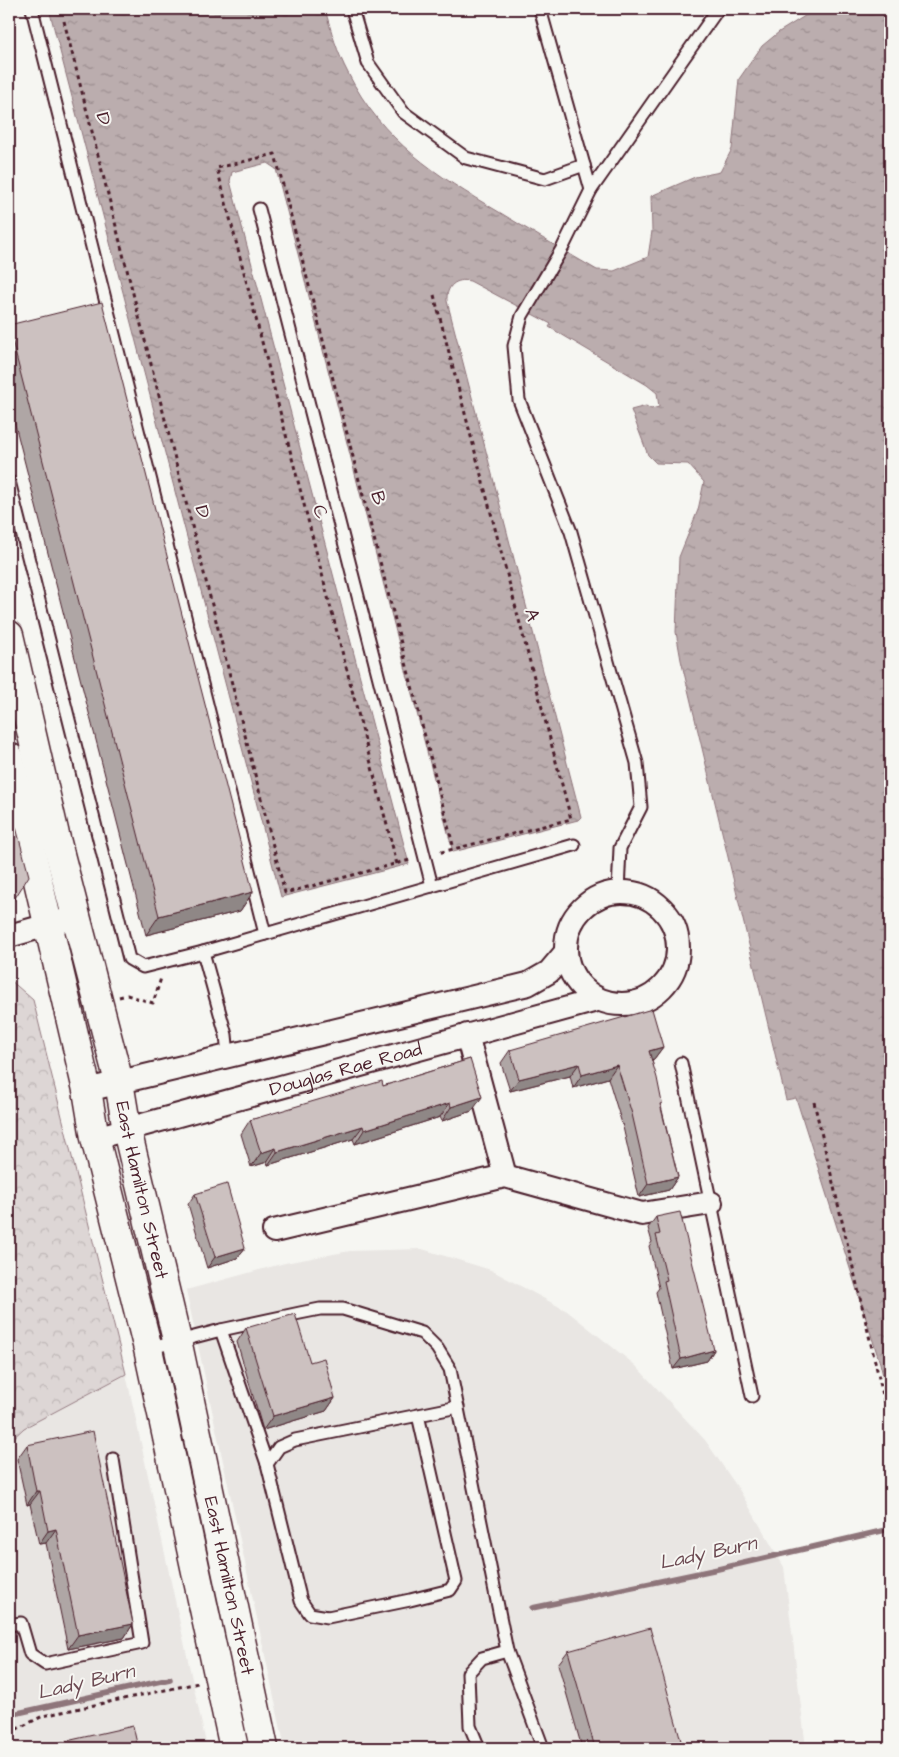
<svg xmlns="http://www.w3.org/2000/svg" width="899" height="1757" viewBox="0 0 899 1757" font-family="'Architects Daughter',sans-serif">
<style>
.built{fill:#e9e6e3}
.forest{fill:url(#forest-crowns);stroke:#947a80}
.water{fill:url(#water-ripples);stroke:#8e747a}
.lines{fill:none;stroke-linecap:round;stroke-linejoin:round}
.stream{stroke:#8e747a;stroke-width:5.5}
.service-casing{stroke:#4a1f2b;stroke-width:15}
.minor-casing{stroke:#4a1f2b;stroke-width:26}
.trunk-casing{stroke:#4a1f2b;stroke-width:31}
.path{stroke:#4a1f2b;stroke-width:3;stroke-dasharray:4 4;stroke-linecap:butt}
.service{stroke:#f6f6f2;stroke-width:11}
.minor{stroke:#f6f6f2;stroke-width:22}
.trunk{stroke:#f6f6f2;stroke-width:28}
.wall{fill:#afa6a5;stroke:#4a1f2b}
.shaded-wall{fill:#8f8786;stroke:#4a1f2b}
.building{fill:#ccc1c0;stroke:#4a1f2b}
.labels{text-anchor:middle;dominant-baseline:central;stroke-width:4;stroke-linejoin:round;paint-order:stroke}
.street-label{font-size:19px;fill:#4a1f2b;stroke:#f6f6f2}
.water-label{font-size:20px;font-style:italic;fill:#6c4a52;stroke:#f6f6f2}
</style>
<defs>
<pattern id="forest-crowns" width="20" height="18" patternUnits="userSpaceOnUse" patternTransform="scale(1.25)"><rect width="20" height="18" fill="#ddd6d5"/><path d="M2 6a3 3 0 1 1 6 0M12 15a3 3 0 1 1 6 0" fill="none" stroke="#bfb7b7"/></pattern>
<pattern id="water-ripples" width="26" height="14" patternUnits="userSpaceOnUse" patternTransform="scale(1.25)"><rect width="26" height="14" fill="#bbadae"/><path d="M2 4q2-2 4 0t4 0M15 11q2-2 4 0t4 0" fill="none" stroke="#9a8c8e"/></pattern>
</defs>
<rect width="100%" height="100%" fill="#f6f6f2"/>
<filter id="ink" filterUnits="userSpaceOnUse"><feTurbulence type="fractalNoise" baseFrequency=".02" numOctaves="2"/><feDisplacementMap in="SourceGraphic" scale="10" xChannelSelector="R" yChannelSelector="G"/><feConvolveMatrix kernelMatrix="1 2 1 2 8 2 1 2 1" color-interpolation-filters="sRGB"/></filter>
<g filter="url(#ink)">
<g class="built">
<path d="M422 1249 491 1270 567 1311 635 1365 705 1440 740 1491 784 1567 806 1748H285L186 1290 285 1263 350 1251Z"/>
<path d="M126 1374 207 1748H9V1442L24 1428Z"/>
</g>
<path class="forest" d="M9 979 33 1000 126 1374 24 1428 9 1442Z"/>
<path class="water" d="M49 9H325C331 31 337 52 348 73 382 141 436 175 499 212 532 232 564 251 597 270L614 271 648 257 652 231 651 196 695 177 720 172 732 149 739 79 762 46 779 32 816 9H890V1406L880 1363 796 1098 786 1100 681 660 676 632 679 557 698 510 704 482 688 464 656 463 648 455 631 410 646 406 651 409 659 407 657 393 647 385 549 327 551 324 470 281C456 278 446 286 447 301L581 817 578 820 453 852 276 169 267 163 232 172 230 181 409 864 281 897Z"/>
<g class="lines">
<g class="stream">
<path d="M532 1608 718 1569 890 1529"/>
<path d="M9 1715 170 1679"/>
</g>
<defs>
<g id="service">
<path d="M32 9 265 934"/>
<path d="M352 9 368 63 403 112 466 158 545 179 584 165"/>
<path d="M540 9 591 190"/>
<path d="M259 209 432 886"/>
<path d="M9 481 129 959 143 967 203 952"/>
<path d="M618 892 620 848 641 807 637 763 571 532 519 400 514 346 522 316 563 247 591 190 718 9"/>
<path d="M228 1055 226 1035 203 952 574 845"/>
<path d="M681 1063 752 1396"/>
<path d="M221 1330 267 1464"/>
<path d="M148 1349 221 1330 300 1313 320 1309H343L422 1333 437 1348 450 1369 507 1651"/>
<path d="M418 1415 456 1581 450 1590 410 1600 328 1617 310 1614 301 1601 267 1464 279 1447 295 1440 458 1407"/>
<path d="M9 1625 21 1623 30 1654 45 1664 142 1643 113 1459"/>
<path d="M479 1748 470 1726 468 1673 482 1658 507 1651 543 1748"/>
</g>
<g id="minor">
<circle cx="622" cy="948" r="56"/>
<path d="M9 936 76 917"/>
<path d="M467 1035 505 1176"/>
<path d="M87 1090 528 984 549 972 565 953"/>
<path id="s1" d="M95 1138 597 1000"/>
<path d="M274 1231 505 1176 642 1214 711 1203"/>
</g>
<g id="trunk">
<path id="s2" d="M9 635 55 835 119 1082 127 1130 177 1340 264 1748"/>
<path d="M9 757 87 1090 95 1138 148 1349 234 1748"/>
</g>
</defs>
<use href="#service" class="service-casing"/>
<use href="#minor" class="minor-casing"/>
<use href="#trunk" class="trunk-casing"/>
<g class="path">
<path d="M64 21 285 893 410 860"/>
<path d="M434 295 571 819 438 853"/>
<path d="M397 864 217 168 275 154 454 849"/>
<path d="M119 997 127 995 153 1003 161 978"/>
<path d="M814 1102 890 1425"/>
<path d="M10 1732 13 1748"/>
<path d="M9 1733 43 1716 198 1683"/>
</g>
<use href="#service" class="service"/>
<use href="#minor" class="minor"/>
<use href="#trunk" class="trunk"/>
</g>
<g class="wall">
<path d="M9 325 253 892 240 911 146 935 9 401Z"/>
<path d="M663 1047 654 1059 652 1060 661 1106 678 1177 669 1190 639 1197 623 1127 608 1078 573 1088 570 1076 510 1091 501 1063 510 1050Z"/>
<path d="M470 1059 472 1111 442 1121 440 1117 355 1144 353 1139 268 1165 267 1162 251 1167 241 1134 250 1120 383 1086Z"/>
<path d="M195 1194 245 1248 237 1258 207 1268 188 1204Z"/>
<path d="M656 1217 714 1350 707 1361 673 1369 656 1292 659 1288 649 1246 652 1242 648 1228Z"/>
<path d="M246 1328 310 1362 335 1398 326 1411 263 1430 237 1342Z"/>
<path d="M27 1445 133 1624 124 1638 68 1649 46 1543 39 1544 30 1504 27 1505 17 1459Z"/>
<path d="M568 1651 683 1748H582L558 1664Z"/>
</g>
<g class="shaded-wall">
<path d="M253 892 240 911 146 935 159 916Z"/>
<path d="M15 898 9 907V900Z"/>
<path d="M663 1047 654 1059 640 1063 649 1051Z"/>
<path d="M579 1064 570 1076 510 1091 519 1079Z"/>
<path d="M617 1065 608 1078 573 1088 582 1075Z"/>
<path d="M482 1097 472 1111 442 1121 451 1107Z"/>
<path d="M450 1103 440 1117 355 1144 364 1130Z"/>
<path d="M363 1126 353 1139 268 1165 277 1152Z"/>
<path d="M276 1148 267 1162 251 1167 261 1153Z"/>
<path d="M678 1177 669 1190 639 1197 648 1184Z"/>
<path d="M245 1248 237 1258 207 1268 215 1257Z"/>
<path d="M714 1350 707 1361 673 1369 681 1359Z"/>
<path d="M335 1398 326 1411 263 1430 273 1416Z"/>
<path d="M36 1491H40L30 1504 27 1505Z"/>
<path d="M56 1529 46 1543 39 1544 48 1531Z"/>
<path d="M133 1624 124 1638 68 1649 78 1635Z"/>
</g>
<g class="building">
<path d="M102 302 253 892 159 916 9 328V325Z"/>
<path d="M16 827 29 876 15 898 9 900V829Z"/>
<path d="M652 1009 663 1047 649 1051 657 1078 662 1103 660 1104 678 1177 648 1184 632 1114 617 1065 582 1075 579 1064 519 1079 510 1050Z"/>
<path d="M470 1059 482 1097 451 1107 450 1103 364 1130 363 1126 277 1152 276 1148 261 1153 250 1120 382 1081 383 1086Z"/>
<path d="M227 1184 245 1248 215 1257 195 1194Z"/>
<path d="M680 1212 714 1350 681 1359 664 1281 667 1280 656 1235 660 1234 656 1217Z"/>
<path d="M295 1314 310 1362 324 1358 335 1398 273 1416 246 1328Z"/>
<path d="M93 1431 133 1624 78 1635 56 1529 48 1531 40 1491H36L27 1445Z"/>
<path d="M650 1628 683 1748H595L568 1651Z"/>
<path d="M133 1726 138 1748H36Z"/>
</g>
</g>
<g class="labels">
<g class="street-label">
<text transform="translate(103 119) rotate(76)">D</text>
<text transform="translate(378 498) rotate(76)">B</text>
<text transform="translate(202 512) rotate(76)">D</text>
<text transform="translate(320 512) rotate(76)">C</text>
<text transform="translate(532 615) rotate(75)">A</text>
<text stroke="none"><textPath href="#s1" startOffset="260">Douglas Rae Road</textPath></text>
<text stroke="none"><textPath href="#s2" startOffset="571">East Hamilton Street</textPath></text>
<text stroke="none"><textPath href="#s2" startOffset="976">East Hamilton Street</textPath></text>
</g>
<g class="water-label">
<text transform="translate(708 1553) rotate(-12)">Lady Burn</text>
<text transform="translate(86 1682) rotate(-13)">Lady Burn</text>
</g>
</g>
<rect width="899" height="1757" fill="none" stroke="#f6f6f2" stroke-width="30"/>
<rect x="15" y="15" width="869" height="1727" fill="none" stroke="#4a1f2b" stroke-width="2" filter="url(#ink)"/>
</svg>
